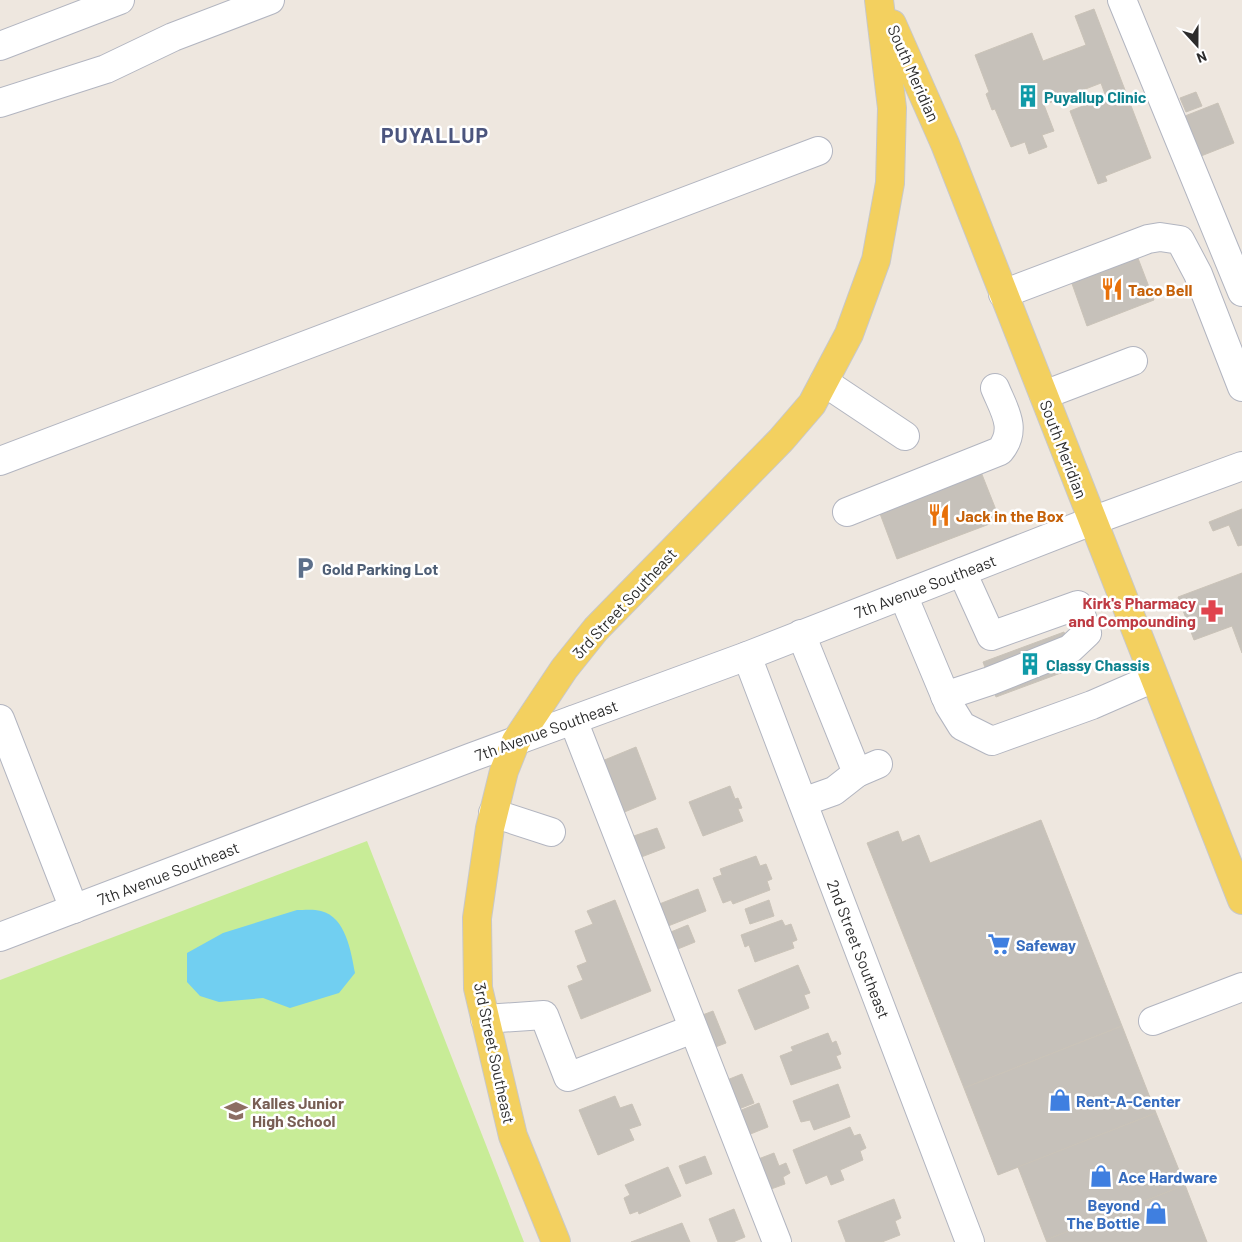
<svg xmlns="http://www.w3.org/2000/svg" width="1242" height="1242" viewBox="0 0 1242 1242" font-family="Barlow,sans-serif">
<style>
.pitch{fill:#c8ec97}
.water{fill:#71cff1}
.building{fill:#c6c1ba;stroke:#cac3b8}
.lines{fill:none;stroke-linecap:round;stroke-linejoin:round}
.minor-casing{stroke:#b2b5c0;stroke-width:30}
.major-casing{stroke:#c8c8c8;stroke-width:30}
.minor{stroke:#fff;stroke-width:28}
.major{stroke:#f3d05f;stroke-width:28}
.labels{text-anchor:middle;dominant-baseline:central;stroke-width:5;stroke-linejoin:round;paint-order:stroke}
.street-label{font-size:16px;fill:#2c2c2c;stroke:#fff}
.culture-label{font-size:16px;font-weight:bold;fill:#0d838f;stroke:#fff;text-anchor:start}
.food-label{font-size:16px;font-weight:bold;fill:#c56008;stroke:#fff;text-anchor:start}
.service-label{font-size:16px;font-weight:bold;fill:#4e5e75;stroke:#fff;text-anchor:start}
.health-label{font-size:16px;font-weight:bold;fill:#be3a42;stroke:#fff;text-anchor:end}
.shop-label{font-size:16px;font-weight:bold;fill:#366cbe;stroke:#fff;text-anchor:start}
.education-label{font-size:16px;font-weight:bold;fill:#785e54;stroke:#fff;text-anchor:start}
.district-label{font-size:21px;font-weight:bold;letter-spacing:1px;fill:#4b557e;stroke:#fff}
</style>
<rect width="100%" height="100%" fill="#eee7df"/>
<path class="pitch" d="M367 841 524 1242H0V980Z"/>
<path class="water" d="M297 910C304 910 314 909 321 911 346 917 351 952 355 973L339 993 290 1008 263 998 219 1002 200 996 187 982V953L223 933Z"/>
<g class="building">
<path d="M1094 9 1151 158 1105 176 1107 181 1098 184 1070 111 1106 97 1101 83 1044 105 1054 131 1042 135 1047 147 1029 154 1025 142 1011 147 995 109 992 110 986 94 989 92 975 55 1032 33 1043 61 1086 45 1075 16Z"/>
<path d="M1196 92 1202 106 1186 112 1180 98Z"/>
<path d="M1218 103 1234 143 1201 156 1185 116Z"/>
<path d="M1136 253 1154 300 1087 326 1070 278Z"/>
<path d="M981 472 1000 520 897 559 879 511Z"/>
<path d="M1242 509V545L1238 546 1229 525 1213 531 1209 522Z"/>
<path d="M1242 573V653L1232 626 1194 640 1178 597Z"/>
<path d="M1064 632 1077 667 996 697 983 662Z"/>
<path d="M636 747 656 799 622 813 602 761Z"/>
<path d="M730 786 735 799 738 798 742 808 738 809 743 821 703 836 689 802Z"/>
<path d="M1041 820 1122 1026 964 1088 867 843 898 831 902 842 919 835 930 863Z"/>
<path d="M657 828 665 848 636 859 628 838Z"/>
<path d="M756 856 760 866 766 864 772 879 767 881 770 890 733 904 731 900 723 903 713 878 722 875 720 869Z"/>
<path d="M698 889 706 911 658 930 649 908Z"/>
<path d="M615 900 651 991 581 1019 568 986 583 980 577 966 587 962 575 931 593 924 587 911Z"/>
<path d="M769 900 774 916 750 924 745 909Z"/>
<path d="M782 920 785 926 791 924 797 940 792 942 794 948 755 962 749 945 745 947 741 935Z"/>
<path d="M688 925 695 942 668 953 661 936Z"/>
<path d="M798 965 810 993 804 995 809 1008 755 1030 738 990Z"/>
<path d="M713 1011 726 1043 705 1051 692 1019Z"/>
<path d="M1122 1026 1156 1113 998 1175 964 1088Z"/>
<path d="M828 1033 832 1043 836 1041 841 1054 836 1056 841 1068 791 1085 780 1056 793 1051 791 1047Z"/>
<path d="M742 1074 754 1103 729 1113 717 1084Z"/>
<path d="M838 1084 850 1117 814 1130 810 1120 801 1122 793 1101Z"/>
<path d="M615 1096 620 1108 632 1104 641 1125 629 1129 634 1140 598 1155 579 1110Z"/>
<path d="M759 1103 768 1127 743 1137 734 1113Z"/>
<path d="M1156 1113 1185 1185 1046 1240 1018 1167Z"/>
<path d="M850 1127 854 1136 860 1134 866 1148 860 1151 863 1160 840 1170 844 1180 831 1185 827 1175 806 1184 793 1150Z"/>
<path d="M774 1153 779 1166 786 1163 790 1173 783 1177 785 1184 760 1193 748 1163Z"/>
<path d="M705 1156 712 1174 686 1184 679 1166Z"/>
<path d="M668 1167 681 1196 639 1214 638 1211 630 1214 624 1198 630 1195 625 1185Z"/>
<path d="M1185 1185 1207 1242H1047L1046 1240Z"/>
<path d="M894 1199 901 1218 895 1221 900 1235 882 1242H846L838 1221Z"/>
<path d="M734 1209 745 1237 733 1242H718L709 1219Z"/>
<path d="M682 1223 690 1242H631Z"/>
</g>
<g class="lines">
<defs>
<g id="minor">
<path d="M1122 0 1242 292"/>
<path d="M0 46 120 0"/>
<path d="M0 103 106 69 173 37 270 0"/>
<path d="M1003 294 1148 239 1160 237 1180 240 1198 274 1242 387"/>
<path d="M824 382 905 436"/>
<path d="M1044 395 1133 361"/>
<path d="M0 461 818 151"/>
<path d="M847 512 1000 451C1018 429 1004 410 995 388"/>
<path d="M903 595 949 705 962 726 992 741 1092 705 1154 678"/>
<path d="M801 634 857 773"/>
<path d="M747 656 970 1242"/>
<path d="M945 696 990 681 1070 649 1087 633 1078 605 991 636 962 572"/>
<path d="M0 719 74 909"/>
<path d="M573 720 777 1242"/>
<path d="M803 802 834 791 857 773 878 764"/>
<path d="M493 813 551 832"/>
<path d="M0 937 472 757 747 656 1092 521 1242 466"/>
<path d="M485 1019 544 1015 568 1077 693 1029"/>
<path d="M1153 1021 1242 987"/>
</g>
<g id="major">
<path d="M892 24 945 144 1242 900"/>
<path d="M556 1242 513 1136 478 988 477 918 490 828 504 771 516 741 564 669 596 629 636 588 781 440 812 404 849 334 876 260 890 183 892 108 879 0"/>
</g>
</defs>
<use href="#minor" class="minor-casing"/>
<use href="#major" class="major-casing"/>
<use href="#minor" class="minor"/>
<use href="#major" class="major"/>
</g>
<defs>
<symbol id="building-bare" viewBox="-9 -9 18 18"><path d="M-4-6H4V6H1V3H-1V6H-4ZM-2.5-4.3h1.7v1.8h-1.7ZM.8-4.3h1.7v1.8H.8ZM-2.5-1h1.7V.8h-1.7ZM.8-1h1.7V.8H.8Z" fill="#0f9aa8" stroke="#fff" stroke-width="2.5" paint-order="stroke"/></symbol>
<symbol id="restaurant-bare" viewBox="-9 -9 18 18"><path d="M-5-6h1v4h1v-4h1v4h1v-4h1v5L-1.5 .5V6h-2V.5L-5-1ZM5-6V6H3V1.5H1.5Q1.5-4 5-6Z" fill="#e8710a" stroke="#fff" stroke-width="2.5" paint-order="stroke"/></symbol>
<symbol id="parking-bare" viewBox="-9 -9 18 18"><path d="M-3.5-5.5H1a3.5 3.5 0 0 1 0 7H-1V5.5H-3.5ZM-1-3.4V-.6H.8a1.4 1.4 0 0 0 0-2.8Z" fill="#5c6f8a" stroke="#fff" stroke-width="2.5" paint-order="stroke"/></symbol>
<symbol id="pharmacy-bare" viewBox="-9 -9 18 18"><path d="M-2-6h4v4h4v4h-4v4h-4v-4h-4v-4h4Z" fill="#e0444e" stroke="#fff" stroke-width="2.5" paint-order="stroke"/></symbol>
<symbol id="supermarket-bare" viewBox="-9 -9 18 18"><path d="M-6-5.5h2.5l.6 2H6L4.5 2H-2.5L-4.4-4H-6ZM-1.5 3.2a1.3 1.3 0 1 0 .1 0ZM3 3.2a1.3 1.3 0 1 0 .1 0Z" fill="#3f7fe0" stroke="#fff" stroke-width="2.5" paint-order="stroke"/></symbol>
<symbol id="shop-bare" viewBox="-9 -9 18 18"><path d="M-5-2.5h2.3a2.7 3.5 0 0 1 5.4 0H5L5.5 6h-11ZM-1.5-2.5h3a1.5 2.3 0 0 0-3 0Z" fill="#3f7fe0" stroke="#fff" stroke-width="2.5" paint-order="stroke"/></symbol>
<symbol id="school-bare" viewBox="-9 -9 18 18"><path d="M0-5L7-2L0 1L-7-2ZM-4 1L0 2.5L4 1V4Q0 6-4 4Z" fill="#8d6e63" stroke="#fff" stroke-width="2.5" paint-order="stroke"/></symbol>
</defs>
<g fill-rule="evenodd">
<use href="#building-bare" x="1012" y="80" width="32" height="32"/>
<use href="#restaurant-bare" x="1096" y="273" width="32" height="32"/>
<use href="#restaurant-bare" x="923" y="499" width="32" height="32"/>
<use href="#parking-bare" x="289" y="552" width="32" height="32"/>
<use href="#pharmacy-bare" x="1196" y="595" width="32" height="32"/>
<use href="#building-bare" x="1014" y="648" width="32" height="32"/>
<use href="#supermarket-bare" x="983" y="928" width="32" height="32"/>
<use href="#shop-bare" x="1044" y="1084" width="32" height="32"/>
<use href="#school-bare" x="220" y="1095" width="32" height="32"/>
<use href="#shop-bare" x="1085" y="1160" width="32" height="32"/>
<use href="#shop-bare" x="1140" y="1197" width="32" height="32"/>
</g>
<g class="labels">
<g class="street-label">
<text transform="translate(914 73) rotate(66)">South Meridian</text>
<text transform="translate(1064 449) rotate(69)">South Meridian</text>
<text transform="translate(925 586) rotate(-21)">7th Avenue Southeast</text>
<text transform="translate(624 603) rotate(-47)">3rd Street Southeast</text>
<text transform="translate(546 730) rotate(-20)">7th Avenue Southeast</text>
<text transform="translate(168 873) rotate(-21)">7th Avenue Southeast</text>
<text transform="translate(859 949) rotate(69)">2nd Street Southeast</text>
<text transform="translate(495 1053) rotate(78)">3rd Street Southeast</text>
</g>
<g class="culture-label">
<text x="1044" y="96">Puyallup Clinic</text>
<text x="1046" y="664">Classy Chassis</text>
</g>
<g class="food-label">
<text x="1128" y="289">Taco Bell</text>
<text x="956" y="515">Jack in the Box</text>
</g>
<g class="service-label">
<text x="322" y="568">Gold Parking Lot</text>
</g>
<g class="health-label">
<text x="1196" y="602">Kirk's Pharmacy<tspan x="1196" dy="18">and Compounding</tspan></text>
</g>
<g class="shop-label">
<text x="1016" y="944">Safeway</text>
<text x="1076" y="1100">Rent-A-Center</text>
<text x="1118" y="1176">Ace Hardware</text>
<text x="1140" y="1204" text-anchor="end">Beyond<tspan x="1140" dy="18">The Bottle</tspan></text>
</g>
<g class="education-label">
<text x="252" y="1102">Kalles Junior<tspan x="252" dy="18">High School</tspan></text>
</g>
<g class="district-label">
<text x="435" y="134">PUYALLUP</text>
</g>
</g>
<g transform="translate(1197 45) rotate(159)" stroke="#ffffff" stroke-width="4" paint-order="stroke">
<path d="M0-4L9 19L0 12L-9 19Z" fill="#2c2c2c"/>
<text y="-8" font-size="14" font-weight="bold" text-anchor="middle" fill="#2c2c2c">N</text>
</g>
</svg>
